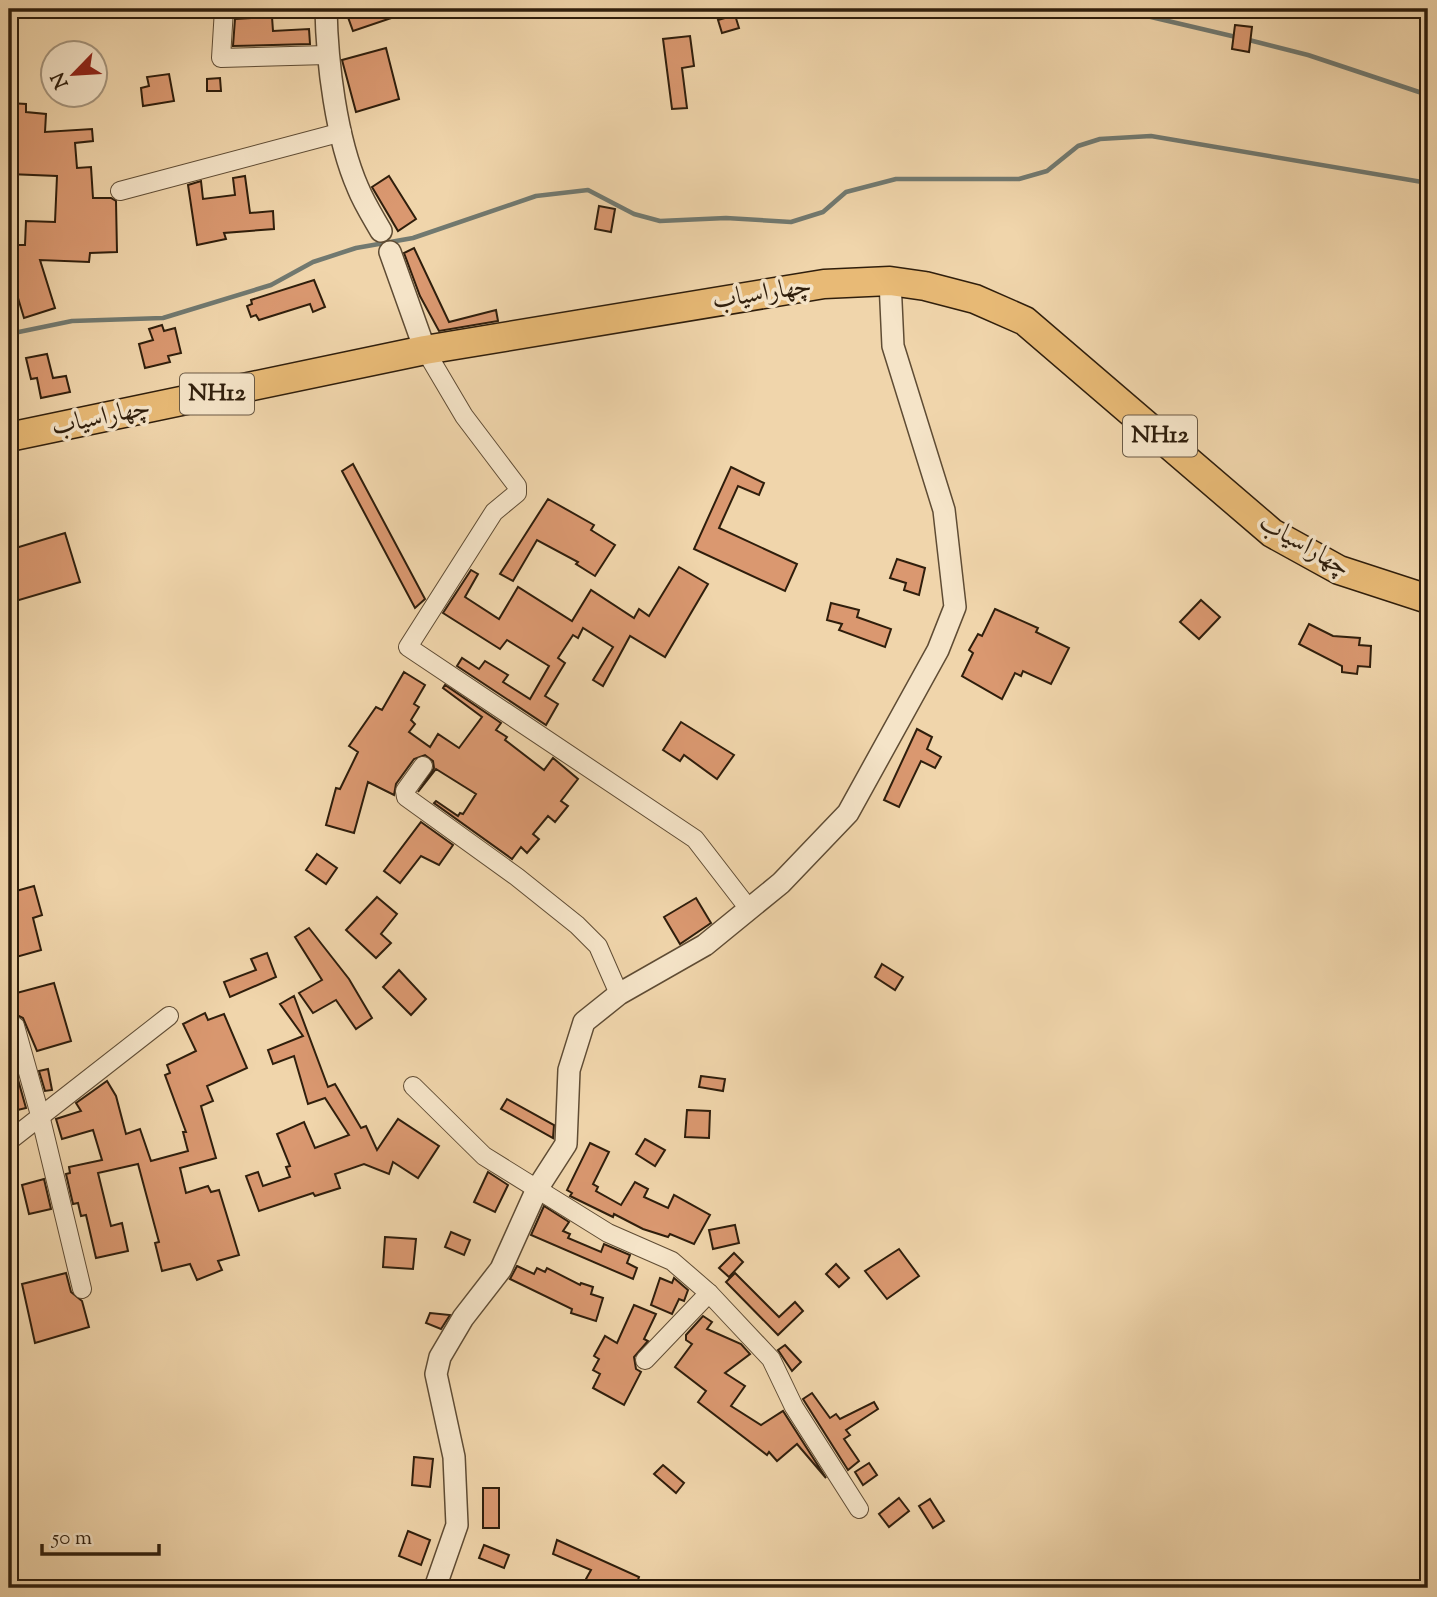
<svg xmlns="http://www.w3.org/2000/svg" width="1437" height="1597" viewBox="0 0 1437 1597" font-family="'Sorts Mill Goudy',Amiri,serif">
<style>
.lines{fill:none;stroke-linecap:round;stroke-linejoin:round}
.stream{stroke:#717970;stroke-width:4.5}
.building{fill:#da9870;stroke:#2f1e0c;stroke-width:2}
.minor-casing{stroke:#5f4c34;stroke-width:20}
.tertiary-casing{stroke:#5f4c34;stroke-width:24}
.trunk-casing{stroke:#2f1e0c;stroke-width:31}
.minor{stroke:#f5e4c8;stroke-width:18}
.tertiary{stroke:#f5e4c8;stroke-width:21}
.trunk{stroke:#e8ba76;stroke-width:28}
.labels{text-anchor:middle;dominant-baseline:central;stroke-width:7;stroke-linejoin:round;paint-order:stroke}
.shield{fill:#f5e4c8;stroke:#6a5944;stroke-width:2}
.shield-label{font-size:24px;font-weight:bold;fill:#2f1e0c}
.street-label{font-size:26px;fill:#2f1e0c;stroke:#f5e4c8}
</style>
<rect width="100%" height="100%" fill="#f0d5ab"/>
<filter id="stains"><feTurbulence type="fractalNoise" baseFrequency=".00286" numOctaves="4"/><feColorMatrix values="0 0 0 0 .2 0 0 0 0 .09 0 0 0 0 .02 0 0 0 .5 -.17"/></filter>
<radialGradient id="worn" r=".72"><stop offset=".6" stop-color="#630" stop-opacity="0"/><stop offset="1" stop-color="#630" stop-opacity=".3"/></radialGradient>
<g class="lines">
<g class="stream">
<path d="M1117 9 1236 37"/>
<path d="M1245 39 1308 55 1428 95"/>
<path d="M9 334 72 321 163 318 271 285 313 262 356 248 413 238 536 196 588 190 634 214 660 221 726 218 791 222 823 212 846 192 896 179H1019L1047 171 1078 146 1100 139 1151 136 1428 183"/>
</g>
</g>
<g class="building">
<path d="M345 9H412V11L353 31Z"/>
<path d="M735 15 739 28 722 33 718 20Z"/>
<path d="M272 17 273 31 309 29 310 44 233 46 235 19Z"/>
<path d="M1235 25 1252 27 1249 52 1232 49Z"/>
<path d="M690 36 694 66 682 68 687 108 672 109 663 39Z"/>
<path d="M386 48 399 99 356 112 342 60Z"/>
<path d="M169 74 174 101 143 106 141 88 149 86 147 77Z"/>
<path d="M220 78 221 91H207V79Z"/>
<path d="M9 103 26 104V112L46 114 45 132 92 129 93 141 75 143 77 168 91 167 93 198H111L116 201 117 252 90 253 89 262 40 260 55 308 24 318 9 268V245H25L26 221 55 222 57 176 9 174Z"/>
<path d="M245 176 250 213 273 211 274 229 224 233 226 239 197 245 188 185 201 181 203 199 235 195 233 178Z"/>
<path d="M389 176 416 219 398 231 372 187Z"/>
<path d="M599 206 615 209 611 232 595 229Z"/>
<path d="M414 248 449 322 496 310 498 321 439 331 420 296 404 253Z"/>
<path d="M314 280 325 307 313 312 310 304 259 320 256 315 251 317 247 306 252 304 251 300Z"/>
<path d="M162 325 164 331 175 328 181 353 168 356 170 362 145 368 139 344 153 340 149 329Z"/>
<path d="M47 354 53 378 66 376 70 392 41 398 37 378 31 379 26 358Z"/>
<path d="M353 464 425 599 415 608 342 471Z"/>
<path d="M731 467 764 483 759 495 738 486 719 528 797 564 785 591 694 549Z"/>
<path d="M548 499 594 525 591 530 615 545 595 576 576 564 578 562 537 540 513 581 500 574Z"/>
<path d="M65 533 80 582 9 603V550Z"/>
<path d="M897 559 925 568 919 595 904 590 906 583 890 578Z"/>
<path d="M679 567 708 584 665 657 630 636 603 686 593 680 613 647 583 628 578 638 573 635 558 658 565 663 545 696 558 704 546 725 457 666 462 658 479 669 485 661 508 675 503 682 530 699 549 666 507 640 500 649 443 613 471 570 478 574 465 597 499 619 518 587 572 621 591 590 634 618 639 609 649 616Z"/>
<path d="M1201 600 1220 617 1199 639 1180 622Z"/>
<path d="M831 603 859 610 857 617 891 629 885 647 839 630 842 624 827 620Z"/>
<path d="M995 609 1038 628 1036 632 1069 648 1051 684 1023 671 1021 676 1015 673 1002 699 962 676 973 653 969 650 978 634 982 636Z"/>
<path d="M1309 624 1333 636 1360 638 1359 645 1371 646 1370 667 1358 666 1357 674 1342 672V666L1299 644Z"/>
<path d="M404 672 425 685 414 704 419 707 411 720 415 724 409 732 430 747 438 734 459 748 482 717 443 688 445 685 501 723 496 730 507 737 505 740 544 770 553 758 578 779 561 801 568 806 555 822 548 816 533 834 539 839 527 853 521 847 512 859 434 803 436 801 458 816 460 813 463 814 476 794 436 769 418 792 434 768 433 761 425 755 414 759 396 784 394 795 368 782 354 833 326 825 336 788 340 789 358 752 349 746 376 707 382 710Z"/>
<path d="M681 722 734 755 717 779 684 755 680 761 663 750Z"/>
<path d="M917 729 932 737 927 749 941 757 935 768 921 761 899 807 884 800Z"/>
<path d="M421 822 453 845 439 865 421 856 400 883 384 871Z"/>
<path d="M317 854 337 868 326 884 306 870Z"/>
<path d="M34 886 42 915 33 918 41 950 9 959V927L16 925 9 893Z"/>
<path d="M377 897 397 914 381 934 391 943 376 958 346 930Z"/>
<path d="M696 898 711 923 680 944 664 917Z"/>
<path d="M309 928 349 979 372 1018 356 1029 336 1000 313 1013 299 993 322 980 295 937Z"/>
<path d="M267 953 276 977 230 997 224 982 256 970 251 959Z"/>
<path d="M882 964 903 977 895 990 875 977Z"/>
<path d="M399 970 426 999 411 1015 383 987Z"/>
<path d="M54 983 71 1041 37 1051 23 1018 17 1015 9 1017V995Z"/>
<path d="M294 996 328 1087 335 1084 361 1128 366 1126 377 1150 398 1119 439 1146 418 1178 393 1162 389 1174 364 1164 335 1174 340 1188 315 1196 313 1193 259 1211 246 1176 258 1172 263 1186 290 1177 286 1167 290 1166 277 1134 304 1122 315 1148 349 1135 325 1098 308 1104 294 1056 273 1064 268 1050 303 1036 280 1004Z"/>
<path d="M205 1013 208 1020 224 1014 247 1068 207 1086 213 1101 201 1106 216 1158 180 1168 186 1193 208 1186 211 1192 219 1190 239 1255 218 1261 222 1270 197 1280 190 1264 162 1271 155 1243 159 1242 138 1164 98 1173 111 1226 122 1223 128 1251 96 1258 86 1215 81 1216 78 1203 73 1204 66 1174 70 1173 69 1167 102 1160 93 1130 62 1139 56 1119 81 1111 76 1103 107 1081 116 1096 126 1134 140 1129 151 1161 188 1151 183 1132H186L165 1075 170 1073 167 1065 196 1051 183 1024Z"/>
<path d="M48 1069 52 1090 45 1091 39 1071Z"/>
<path d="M17 1076 26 1108 9 1112V1079Z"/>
<path d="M701 1076 725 1079 723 1091 699 1087Z"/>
<path d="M507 1099 554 1125 553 1138 501 1109Z"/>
<path d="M687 1110 710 1111 709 1138 685 1137Z"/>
<path d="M645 1139 665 1150 655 1166 636 1154Z"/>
<path d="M590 1143 609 1152 593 1184 598 1187 596 1191 621 1205 635 1182 648 1189 644 1197 668 1208 674 1195 710 1215 694 1244 670 1234 668 1237 643 1229 614 1214 613 1217 570 1196 572 1193 567 1190Z"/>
<path d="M488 1172 508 1185 495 1212 474 1202Z"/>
<path d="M44 1179 51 1209 29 1214 22 1185Z"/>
<path d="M544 1206 569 1222 563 1231 570 1234 568 1238 601 1252 604 1244 630 1255 627 1263 637 1268 633 1279 531 1235Z"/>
<path d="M735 1225 739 1243 713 1249 709 1230Z"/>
<path d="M451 1232 470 1240 464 1255 445 1247Z"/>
<path d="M385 1237 416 1239 413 1269 383 1267Z"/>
<path d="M899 1249 919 1276 887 1299 865 1271Z"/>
<path d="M734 1253 743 1262 729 1277 719 1268Z"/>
<path d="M836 1264 849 1278 839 1287 826 1274Z"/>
<path d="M517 1266 534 1274 537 1268 545 1272 547 1268 580 1285 581 1283 593 1287 591 1294 603 1298 596 1321 571 1313 572 1309 510 1279Z"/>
<path d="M66 1273 71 1292 82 1301 89 1327 35 1343 22 1284Z"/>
<path d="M735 1273 779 1317 795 1302 803 1311 778 1335 726 1282Z"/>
<path d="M660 1278 672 1283 674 1278 688 1290 684 1301 679 1299 672 1314 651 1305Z"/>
<path d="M634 1305 656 1314 644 1339 648 1341 634 1357 636 1369 641 1372 624 1405 593 1388 600 1374 593 1370 599 1359 594 1356 605 1336 617 1343Z"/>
<path d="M430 1313 450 1315 441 1329 426 1323Z"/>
<path d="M703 1316 712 1322 707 1329 741 1344 750 1354 725 1373 745 1386 731 1406 761 1425 783 1411 826 1478 797 1444 777 1461 769 1452 767 1455 698 1402 706 1391 675 1367 692 1344 686 1340V1335Z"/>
<path d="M785 1345 801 1362 792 1371 778 1350Z"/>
<path d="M812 1393 830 1418 836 1414 840 1419 874 1402 878 1409 846 1430 850 1435 844 1439 859 1461 848 1470 803 1399Z"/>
<path d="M414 1457 433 1459 430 1487 412 1485Z"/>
<path d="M869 1463 877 1475 863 1485 855 1472Z"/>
<path d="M663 1465 684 1483 676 1493 654 1474Z"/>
<rect x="483" y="1488" width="16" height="40"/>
<path d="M899 1498 909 1511 889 1527 879 1514Z"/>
<path d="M930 1499 944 1521 933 1528 919 1506Z"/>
<path d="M408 1531 430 1540 421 1565 399 1556Z"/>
<path d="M557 1540 639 1577 635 1588H604L595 1585 586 1579 591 1570 553 1554Z"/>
<path d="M484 1545 509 1555 504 1568 479 1558Z"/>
</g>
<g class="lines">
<defs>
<g id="minor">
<path d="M224 9 221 58 327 55"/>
<path d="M120 191 342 132"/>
<path d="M425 350 464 416 517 486V493L494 512 408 647 695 839 749 909"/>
<path d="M423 766 405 791 406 797 517 877 577 925 598 946 619 994"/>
<path d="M15 1026 40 1115 82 1289"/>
<path d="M413 1086 484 1156 608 1233 672 1261 709 1293 771 1359 794 1407 859 1509"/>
<path d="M9 1141 169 1016"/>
<path d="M645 1360 709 1293"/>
</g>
<g id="tertiary">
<path d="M326 9C327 62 336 138 358 188 364 203 373 217 381 231"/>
<path d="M390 252 425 350"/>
<path d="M435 1588 457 1525 454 1457 436 1374 440 1357 463 1318 501 1269 537 1189 566 1144 569 1070 584 1022 619 994 705 945 781 883 848 813 938 650 955 607 944 510 893 346 890 281"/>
</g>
<path id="trunk" d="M9 437 425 350 824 284 890 281 925 286 975 299 1025 321 1272 533 1339 570 1428 599"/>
</defs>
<use href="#minor" class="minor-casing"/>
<use href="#tertiary" class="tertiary-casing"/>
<use href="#trunk" class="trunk-casing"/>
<use href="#minor" class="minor"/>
<use href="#tertiary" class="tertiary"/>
<use href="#trunk" class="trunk"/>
</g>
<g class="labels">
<g class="shield">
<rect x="180" y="373.5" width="74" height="41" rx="5"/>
<rect x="1123" y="415.5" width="74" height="41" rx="5"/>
</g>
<g class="shield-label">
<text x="217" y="394">NH12</text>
<text x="1160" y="436">NH12</text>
</g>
<g class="street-label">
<text transform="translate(762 294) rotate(-9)">چهاراسیاب</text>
<text transform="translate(101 418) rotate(-12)">چهاراسیاب</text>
<text transform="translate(1304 546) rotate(30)">چهاراسیاب</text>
</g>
</g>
<rect width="1437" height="1597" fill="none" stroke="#f0d5ab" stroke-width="35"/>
<rect x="10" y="10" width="1416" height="1576" fill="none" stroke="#2f1e0c" stroke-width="3.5"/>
<rect x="18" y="18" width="1402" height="1562" fill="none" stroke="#2f1e0c" stroke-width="2"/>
<g transform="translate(74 74) rotate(245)"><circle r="33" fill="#f5e4c8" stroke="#a6957d" stroke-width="2"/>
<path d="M0-5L12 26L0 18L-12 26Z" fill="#8f2418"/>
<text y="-10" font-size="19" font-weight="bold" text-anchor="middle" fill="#2f1e0c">N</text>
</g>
<path d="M42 1544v10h117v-10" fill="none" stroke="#2f1e0c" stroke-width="3.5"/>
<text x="52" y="1544" font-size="21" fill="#2f1e0c" stroke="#f5e4c8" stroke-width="5" paint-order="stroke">50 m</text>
<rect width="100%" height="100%" filter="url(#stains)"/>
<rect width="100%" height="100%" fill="url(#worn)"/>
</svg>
